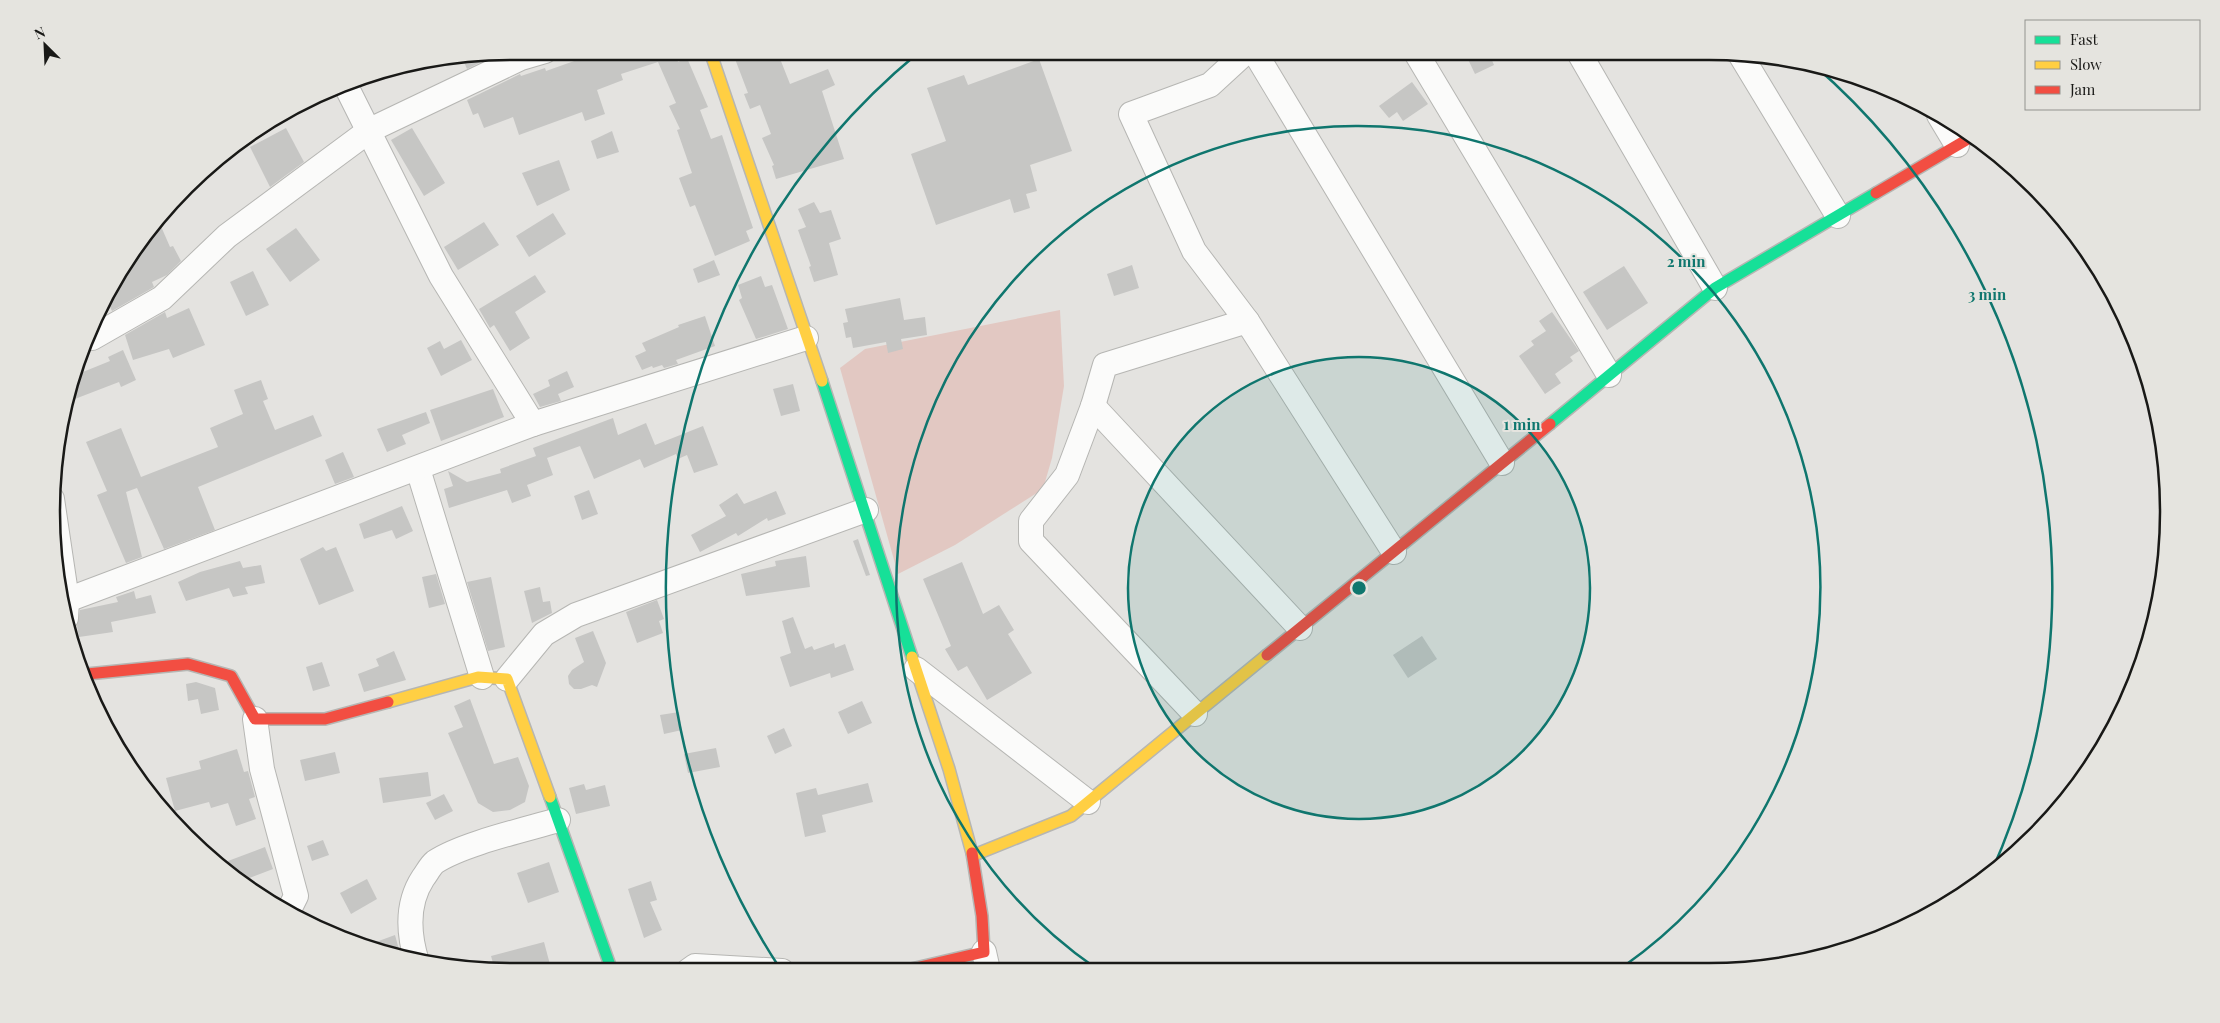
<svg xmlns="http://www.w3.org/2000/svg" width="2220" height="1023" viewBox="0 0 2220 1023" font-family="'Playfair Display',serif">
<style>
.green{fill:#e2c8c2}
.building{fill:#c6c6c4}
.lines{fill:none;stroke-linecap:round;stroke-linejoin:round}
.street-casing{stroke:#b6b6b3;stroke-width:26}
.fast-casing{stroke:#b6b6b3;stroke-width:14}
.slow-casing{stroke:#b6b6b3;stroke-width:14}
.jam-casing{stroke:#b6b6b3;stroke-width:14}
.street{stroke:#fbfbfa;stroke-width:24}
.fast{stroke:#16e098;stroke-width:11}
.slow{stroke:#ffcf43;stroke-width:11}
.jam{stroke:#f24e42;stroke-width:11}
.ring{fill:none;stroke:#0f766e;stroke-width:2.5}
.rim{fill:none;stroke:#191917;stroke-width:2.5}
.centre{fill:#0f766e;stroke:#e5e4df;stroke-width:2.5}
.ring-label{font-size:15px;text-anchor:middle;font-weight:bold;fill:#0f766e;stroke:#e5e4df;stroke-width:4;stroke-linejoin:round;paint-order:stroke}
</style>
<rect width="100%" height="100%" fill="#e4e3e0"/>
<path class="green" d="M1060 310 1064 386 1052 458 1043 489 955 545 898 574 840 368 865 349Z"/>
<g class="building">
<path d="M614 51H680L681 54 676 55 678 62 687 58 708 107 700 110 711 139 722 135 753 228 746 231 750 241 715 256 695 205 690 207 679 178 692 173 677 130 680 129 669 106 676 103 658 62 621 74 623 80 597 90 605 114 585 121 582 112 519 135 513 117 484 128 478 113 473 115 467 100 520 74 521 76 545 68 546 71 594 54 596 58Z"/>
<path d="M732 51H777L790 84 828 69 835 85 822 91 844 159 776 179 772 166 774 165 762 138 771 134 760 105 750 109 744 94 748 93Z"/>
<path d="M1464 51H1488L1494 65 1475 74Z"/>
<path d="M499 53 467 69 464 62 472 58Z"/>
<path d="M1039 59 1072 151 1030 165 1037 191 1026 194 1030 208 1014 213 1010 199 936 225 911 154 946 141 927 88 964 75 968 85Z"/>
<path d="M1412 82 1428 104 1403 121 1397 112 1389 118 1379 106Z"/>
<path d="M286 128 304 162 270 187 250 147Z"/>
<path d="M412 128 445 183 424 196 391 140Z"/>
<path d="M612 131 619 152 597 159 591 141Z"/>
<path d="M559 160 570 190 537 206 522 173Z"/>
<path d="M814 202 820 213 831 210 841 239 829 243 838 275 814 282 809 267 811 266 798 230 806 227 798 209Z"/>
<path d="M553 213 566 234 529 257 516 236Z"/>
<path d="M484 222 499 245 458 270 444 247Z"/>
<path d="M160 224 170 247 173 246 181 261 167 275 152 282 154 287 112 311 106 299 113 282Z"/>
<path d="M296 228 320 260 290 282 266 249Z"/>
<path d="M714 260 720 275 698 283 693 269Z"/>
<path d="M1132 265 1139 288 1114 296 1107 274Z"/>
<path d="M1624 266 1648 303 1607 330 1583 292Z"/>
<path d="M253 271 269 305 246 316 230 282Z"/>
<path d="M535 275 546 292 515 312 530 338 510 351 494 325 490 328 479 309Z"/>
<path d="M761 276 765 287 772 285 788 329 756 339 739 300 742 298 738 285Z"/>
<path d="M900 298 904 320 925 317 927 335 901 339 903 349 888 353 886 342 853 348 851 337 846 338 843 323 848 322 845 309Z"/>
<path d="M189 308 205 345 173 358 169 349 133 360 125 335 165 312 167 318Z"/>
<path d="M1552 312 1579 351 1570 357 1573 361 1555 374 1561 383 1545 394 1519 356 1534 345 1531 341 1546 331 1539 321Z"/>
<path d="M705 316 715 346 676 360 678 364 664 368 662 365 653 368 652 366 642 370 635 356 646 351 642 343 679 327 678 325Z"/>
<path d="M461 340 472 360 441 376 427 348 440 341 444 349Z"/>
<path d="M123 350 136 380 121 387 119 382 67 402 78 374 110 361 108 357Z"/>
<path d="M567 371 574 387 558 394 561 401 540 407 533 394 550 386 548 380Z"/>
<path d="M261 380 268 399 263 401 275 430 313 415 322 436 198 487 215 530 164 549 137 488 126 492 142 557 126 563 97 495 107 491 86 442 121 428 141 477 218 447 210 428 243 414 234 390Z"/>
<path d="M793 384 800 411 781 416 773 389Z"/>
<path d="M493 389 504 417 441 441 430 410Z"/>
<path d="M426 412 430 423 402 435 406 444 387 452 377 429Z"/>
<path d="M613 418 618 435 646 423 655 445 703 426 718 465 694 473 687 455 678 459 676 454 644 468 640 459 594 479 580 446 547 458 553 475 527 485 531 496 512 503 507 490 449 508 444 489 453 486 448 471 467 482 501 473 500 469 536 456 533 448Z"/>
<path d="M343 452 354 477 335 484 325 460Z"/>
<path d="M589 490 598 514 582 520 574 496Z"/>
<path d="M776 491 786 514 768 521 767 518 738 536 736 533 700 552 691 535 726 516 719 505 737 493 744 504Z"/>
<path d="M402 506 413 531 396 539 392 530 364 539 359 524Z"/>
<path d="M858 539 870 575 866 576 853 541Z"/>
<path d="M323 547 326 551 336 547 354 591 319 605 300 559Z"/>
<path d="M806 556 810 587 746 596 741 574 776 566 775 561Z"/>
<path d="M240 561 243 568 261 565 265 583 245 587 248 594 233 597 229 588 186 601 178 582 200 572Z"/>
<path d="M962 562 983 614 999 605 1014 630 1008 634 1032 673 987 700 967 666 958 671 945 649 951 646 923 579Z"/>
<path d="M436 574 445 604 429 608 422 577Z"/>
<path d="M491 577 505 647 488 651 467 582Z"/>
<path d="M540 587 543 602 550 601 552 613 532 623 524 591Z"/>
<path d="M134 591 136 599 151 595 156 613 111 622 113 632 79 637 77 626 80 610 118 602 116 597Z"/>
<path d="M657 600 664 619 659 621 663 633 637 643 626 612Z"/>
<path d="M793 617 805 649 812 646 814 650 834 643 835 648 845 644 854 670 831 678 830 673 790 687 780 657 791 653 782 621Z"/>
<path d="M593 631 606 663 597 687 592 685 581 689H574L569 684 568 676 572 670 584 662 575 638Z"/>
<path d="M1422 636 1437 659 1408 678 1393 655Z"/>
<path d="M394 651 406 680 364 692 358 674 379 666 376 659Z"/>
<path d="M322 662 330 686 313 691 306 667Z"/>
<path d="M196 682 215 688 219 710 201 714 198 699 188 701 186 684Z"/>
<path d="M470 699 494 764 518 757 529 786 525 802 510 810 493 812 478 803 448 733 463 727 454 706Z"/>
<path d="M862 701 872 723 848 734 838 712Z"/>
<path d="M679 712 682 730 664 734 660 715Z"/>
<path d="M784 728 792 746 775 754 767 736Z"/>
<path d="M716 748 720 767 688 773 684 754Z"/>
<path d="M237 749 244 772 248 771 255 797 249 799 256 819 236 826 228 803 211 808 209 802 175 811 166 778 201 769 199 761Z"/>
<path d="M335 752 340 773 305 781 300 760Z"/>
<path d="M428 772 431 796 383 803 379 778Z"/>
<path d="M868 783 873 802 822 815 826 832 805 837 796 793 816 788 818 795Z"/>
<path d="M584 784 586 790 605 785 610 806 576 814 569 788Z"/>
<path d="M444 794 453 811 435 820 426 803Z"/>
<path d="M323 840 329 855 312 861 307 846Z"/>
<path d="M265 847 273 869 244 880 233 873 228 861Z"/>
<path d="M549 862 559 892 528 903 517 873Z"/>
<path d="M367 879 377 899 351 914 340 893Z"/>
<path d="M651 881 657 900 650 902 662 930 644 938 628 889Z"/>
<path d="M395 935 401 957 365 946Z"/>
<path d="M544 942 552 972 495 970 491 956Z"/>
</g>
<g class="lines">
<defs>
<g id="street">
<path d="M1247 51 1210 85 1131 114 1194 251 1247 321 1394 552"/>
<path d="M1254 51 1502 463"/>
<path d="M1415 51 1609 375"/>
<path d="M1578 51 1715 288"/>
<path d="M1740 54 1838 216"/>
<path d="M345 84 441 276 533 424 806 338"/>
<path d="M1939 115 1957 145"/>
<path d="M92 338 162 298 227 236 370 130 521 58 545 51"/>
<path d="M1093 406 1300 628"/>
<path d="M418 469 482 677"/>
<path d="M52 499 67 600 66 618"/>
<path d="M67 600 533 424"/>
<path d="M916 669 1088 802"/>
<path d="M507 679 544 634 576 615 866 510"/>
<path d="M1195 714 1031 541V521L1067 475 1093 406 1105 365 1247 321"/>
<path d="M255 719 262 769 296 896 290 908"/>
<path d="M984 952 988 970"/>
<path d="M417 962C408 933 406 904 423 878 427 873 430 866 435 862 462 844 524 830 558 820"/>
<path d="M688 971 695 966 782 971"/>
</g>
<g id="fast">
<path d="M822 381 912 657"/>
<path d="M1550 424 1715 288 1876 193"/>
<path d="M550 797 612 971"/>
</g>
<g id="slow">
<path d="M710 51 822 381"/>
<path d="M912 657 949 769 972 853"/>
<path d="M388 702 478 677 507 679 550 797"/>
<path d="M974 855 1071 816 1267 655"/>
</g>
<g id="jam">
<path d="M1876 193 1973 136"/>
<path d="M1267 655 1550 424"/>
<path d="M87 674 188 664 231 676 255 719H325L388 702"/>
<path d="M907 970 984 952 982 916 972 853"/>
</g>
</defs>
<use href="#street" class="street-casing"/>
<use href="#fast" class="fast-casing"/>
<use href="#slow" class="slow-casing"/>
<use href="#jam" class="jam-casing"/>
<use href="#street" class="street"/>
<use href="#fast" class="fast"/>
<use href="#slow" class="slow"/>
<use href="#jam" class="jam"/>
</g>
<circle cx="1359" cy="588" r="231" fill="#0f766e" fill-opacity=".12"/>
<g class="ring">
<circle cx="1359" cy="588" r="231"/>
<path d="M1097 969A462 462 0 1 1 1624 966"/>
<path d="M781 970A693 693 0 0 1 918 53M1814 65A693 693 0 0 1 1990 875"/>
</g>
<path d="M0 0H2220V1023H0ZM511 60H1709A451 451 0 0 1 2160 511V512A451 451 0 0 1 1709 963H511A451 451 0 0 1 60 512V511A451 451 0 0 1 511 60Z" fill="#e5e4df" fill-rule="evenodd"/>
<path class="rim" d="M511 60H1709A451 451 0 0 1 2160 511V512A451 451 0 0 1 1709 963H511A451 451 0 0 1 60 512V511A451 451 0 0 1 511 60Z"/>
<circle cx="1359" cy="588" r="8" class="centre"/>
<g class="ring-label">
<text x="1686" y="267">2 min</text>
<text x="1987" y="300">3 min</text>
<text x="1522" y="430">1 min</text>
</g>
<rect x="2025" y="20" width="175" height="90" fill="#e5e4df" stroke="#93938f"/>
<rect x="2035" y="36" width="25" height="8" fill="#16e098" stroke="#93938f"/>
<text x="2070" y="45" font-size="15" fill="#191917">Fast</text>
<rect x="2035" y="61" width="25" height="8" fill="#ffcf43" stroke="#93938f"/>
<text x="2070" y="70" font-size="15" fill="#191917">Slow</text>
<rect x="2035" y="86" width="25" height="8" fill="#f24e42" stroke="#93938f"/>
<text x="2070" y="95" font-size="15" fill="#191917">Jam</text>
<g transform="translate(45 45) rotate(336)" stroke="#e5e4df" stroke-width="4" paint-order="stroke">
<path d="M0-4L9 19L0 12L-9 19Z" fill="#191917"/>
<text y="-8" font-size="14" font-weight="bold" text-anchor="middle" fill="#191917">N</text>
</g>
</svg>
